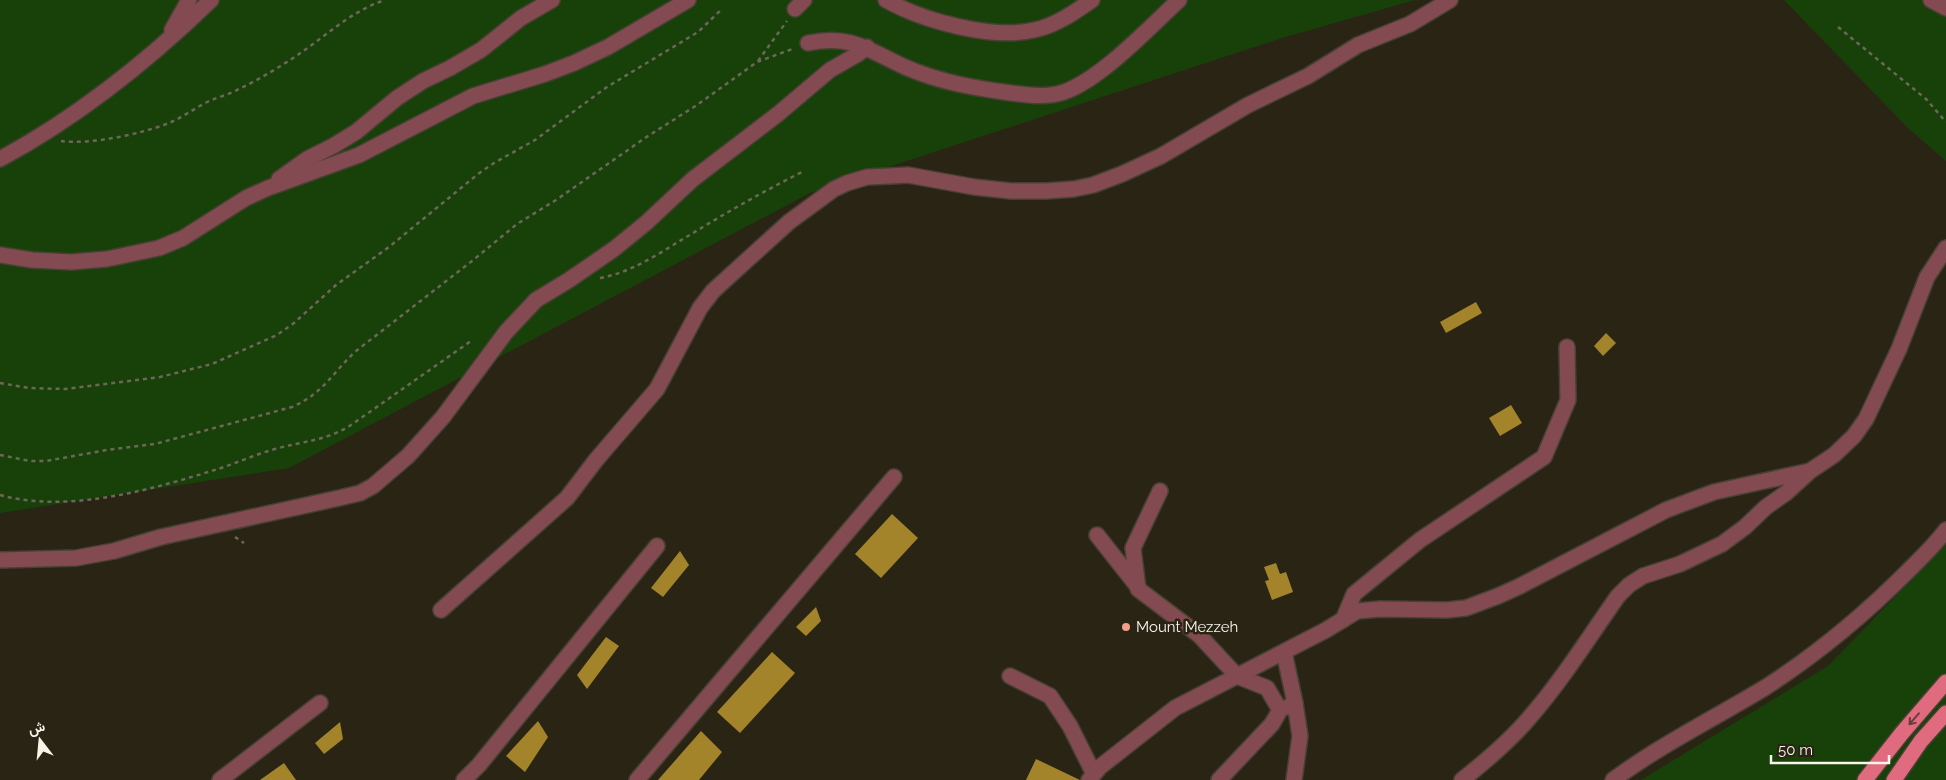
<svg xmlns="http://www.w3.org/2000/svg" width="1946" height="780" viewBox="0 0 1946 780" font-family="Raleway,Vazirmatn,sans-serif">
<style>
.green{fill:#18410a}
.building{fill:#a3842a}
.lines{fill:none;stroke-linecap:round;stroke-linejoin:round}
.minor-casing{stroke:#474133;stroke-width:18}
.major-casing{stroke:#474133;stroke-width:18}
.path{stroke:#6d675a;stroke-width:2.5;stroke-dasharray:4 4;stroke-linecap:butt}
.minor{stroke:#834a52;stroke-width:15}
.major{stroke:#e06b7e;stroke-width:15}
.oneway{stroke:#6a3d3a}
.poi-dot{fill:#f49e88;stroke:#2a2415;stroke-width:2}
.labels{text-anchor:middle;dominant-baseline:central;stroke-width:5;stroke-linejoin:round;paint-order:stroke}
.poi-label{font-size:15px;fill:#f8f4ea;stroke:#2a2415;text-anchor:start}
</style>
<rect width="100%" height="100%" fill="#2a2415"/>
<g class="green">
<path d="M0 0H1415L1282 38 812 192 289 468 0 513Z"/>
<path d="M1784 0H1946V161L1909 129Z"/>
<path d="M1946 544V780H1641L1828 666Z"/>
</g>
<g class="building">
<path d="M1476 302 1482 313 1446 333 1440 322Z"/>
<path d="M1606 333 1616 343 1603 356 1594 346Z"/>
<path d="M1511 405 1522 423 1500 436 1489 418Z"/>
<path d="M892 514 918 538 881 578 855 554Z"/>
<path d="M680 551 689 565 663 597 651 588Z"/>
<path d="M1276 563 1280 574 1286 572 1293 592 1272 600 1265 581 1269 580 1264 567Z"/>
<path d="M816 607 821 621 806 636 796 627Z"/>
<path d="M606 637 619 646 587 689 577 675Z"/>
<path d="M772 652 795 673 740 733 717 712Z"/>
<path d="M538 721 548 737 525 772 506 756Z"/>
<path d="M340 722 343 739 324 754 315 743Z"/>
<path d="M701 731 722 752 699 780H658Z"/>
<path d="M1036 759 1080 780H1026Z"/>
<path d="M284 763 296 780H260Z"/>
</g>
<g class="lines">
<defs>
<g id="minor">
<path d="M886 0C923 21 993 40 1034 30 1055 26 1075 12 1092 0"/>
<path d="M1931 0 1946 8"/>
<path d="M795 9 804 0"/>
<path d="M172 30 189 0"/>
<path d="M808 43C851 34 868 50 905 67 939 82 974 88 1011 93 1028 95 1047 98 1064 92 1101 79 1150 27 1179 0"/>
<path d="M0 159C76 118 149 60 211 0"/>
<path d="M279 179 307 159 333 146 356 132 397 98 423 81 450 68 481 50 521 18 552 0"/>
<path d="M0 255 32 260 71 262 107 259 159 248 183 238 246 198 268 188 359 155 473 96 545 74 574 63 608 47 688 0"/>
<path d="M1160 491 1133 548 1138 589 1199 635 1237 676 1267 688 1280 710 1272 724 1219 780"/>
<path d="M1097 535 1138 587"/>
<path d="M0 560 76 558 114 551 161 537 339 498 360 493 373 486 408 456 443 417 506 332 536 300 569 280 614 249 646 223 693 179 778 114 830 70 858 54 867 47"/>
<path d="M441 610 567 498 596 460 657 389 700 308 713 291 789 222 834 189 847 183 867 177 890 176 908 175 974 187 1011 191H1046L1074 189 1093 185 1122 174 1161 156 1248 105 1308 76 1358 45 1410 24 1450 0"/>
<path d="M1343 620 1354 594 1420 540 1544 457 1568 400 1567 347"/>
<path d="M1284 652 1295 703 1288 707"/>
<path d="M1010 676 1050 696 1070 726 1094 774"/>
<path d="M220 780 320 703"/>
<path d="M464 780 479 765 657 546"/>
<path d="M637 780 894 477"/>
<path d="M1089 780 1100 767 1175 708 1326 630 1357 611 1380 609 1447 610 1466 608 1498 596 1520 586 1666 510 1714 492 1810 471"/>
<path d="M1294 780 1300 736 1295 703"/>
<path d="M1462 780C1486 761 1510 741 1530 717 1563 679 1589 637 1618 596L1629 585 1643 576 1680 564 1722 544 1745 527 1766 507 1786 493 1810 471 1834 455 1854 436 1866 419 1899 349 1927 277 1946 248"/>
<path d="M1613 780C1662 744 1715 718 1766 687 1817 654 1864 615 1907 572 1920 559 1935 545 1946 530"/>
</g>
<g id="major">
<path d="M1865 780 1902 733 1946 682"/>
<path d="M1894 780 1921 741 1946 713"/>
</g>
</defs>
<use href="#minor" class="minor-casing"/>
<use href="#major" class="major-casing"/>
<g class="path">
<path d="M1838 27 1926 99 1946 122"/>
<path d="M758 61 787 21"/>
<path d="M61 141C90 145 141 134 169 123 183 117 195 108 209 101 218 97 228 95 237 90 258 80 280 67 299 54 327 35 353 10 385 0"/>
<path d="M600 278C634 272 664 250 693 233 729 211 766 190 804 171"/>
<path d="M0 383 29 388 65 389 160 377 212 364 277 335 294 323 336 285 389 247 478 174 494 163 535 140 607 87 698 32 722 9"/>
<path d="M0 455 30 461H46L107 450 155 444 292 407C324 393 332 373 356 351L472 261 517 224 556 200 645 138 697 105 757 62 795 48"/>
<path d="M0 495C69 514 154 489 221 468 239 462 257 454 275 449 303 441 326 441 351 425L471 341"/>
<path d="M235 537 244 543"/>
</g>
<use href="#minor" class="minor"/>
<use href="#major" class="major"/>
</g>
<defs><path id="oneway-shaft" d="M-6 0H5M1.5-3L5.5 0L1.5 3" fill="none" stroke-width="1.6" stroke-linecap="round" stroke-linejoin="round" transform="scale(1.25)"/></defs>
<use class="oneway" href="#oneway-shaft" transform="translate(1914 719) rotate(131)"/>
<circle class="poi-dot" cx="1126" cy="627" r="5"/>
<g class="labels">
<g class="poi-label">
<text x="1136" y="627">Mount Mezzeh</text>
</g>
</g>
<g transform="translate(40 740) rotate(344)" stroke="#2a2415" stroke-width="4" paint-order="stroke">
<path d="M0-4L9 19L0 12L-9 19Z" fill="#f8f4ea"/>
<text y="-8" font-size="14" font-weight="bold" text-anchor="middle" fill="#f8f4ea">ش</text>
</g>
<path d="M1771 755v8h118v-8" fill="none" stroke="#f8f4ea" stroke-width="2.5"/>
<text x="1778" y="755" font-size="15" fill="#f8f4ea" stroke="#2a2415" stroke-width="4" paint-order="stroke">50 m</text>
</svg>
